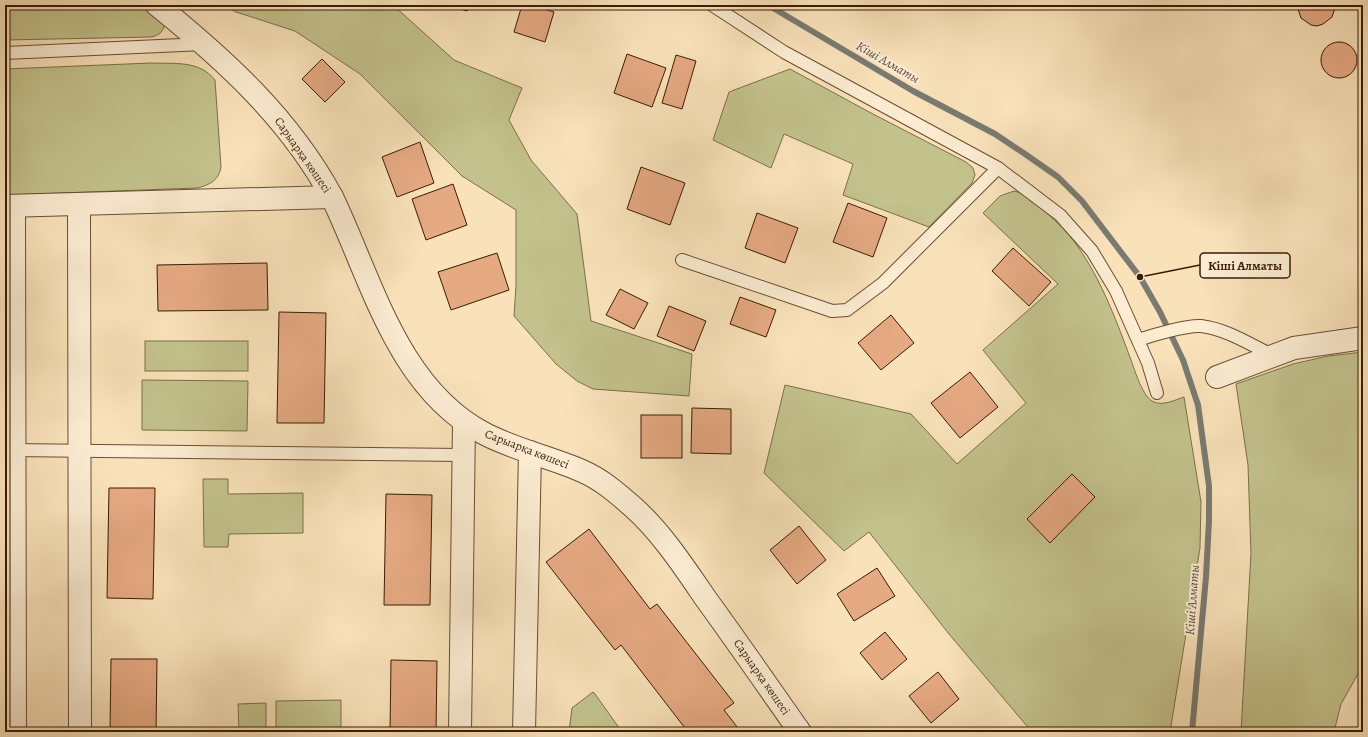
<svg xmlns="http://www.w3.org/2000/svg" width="1368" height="737" viewBox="0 0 1368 737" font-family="Alegreya,serif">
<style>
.green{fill:#c3c28c;stroke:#7e6e48}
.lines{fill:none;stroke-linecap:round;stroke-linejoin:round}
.stream{stroke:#7a7a72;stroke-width:6}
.building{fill:#e6aa83;stroke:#3a1b04}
.service-casing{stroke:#6a4d32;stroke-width:14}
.minor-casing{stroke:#6a4d32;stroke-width:24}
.service{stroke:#fbecd2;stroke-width:12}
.minor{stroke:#fbecd2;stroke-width:22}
.labels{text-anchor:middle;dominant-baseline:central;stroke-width:4;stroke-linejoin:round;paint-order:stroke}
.street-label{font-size:12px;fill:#3a1b04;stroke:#fbecd2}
.water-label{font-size:13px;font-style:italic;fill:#5a4b3b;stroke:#fbecd2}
.leader{fill:none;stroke:#3a1b04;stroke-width:1.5}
.callout-dot{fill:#3a1b04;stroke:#fbecd2;stroke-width:1.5}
.callout{fill:#fbecd2;stroke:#3a1b04;stroke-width:1.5}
.callout-label{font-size:13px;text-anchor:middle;font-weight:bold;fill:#3a1b04}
</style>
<rect width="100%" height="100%" fill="#f9e2ba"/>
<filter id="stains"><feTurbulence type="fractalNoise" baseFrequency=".005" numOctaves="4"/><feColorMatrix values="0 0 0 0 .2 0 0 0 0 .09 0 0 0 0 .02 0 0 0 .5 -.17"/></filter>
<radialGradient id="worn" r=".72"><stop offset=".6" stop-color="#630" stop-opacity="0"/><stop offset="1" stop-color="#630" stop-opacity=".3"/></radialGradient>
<g class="green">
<path d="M5 5H146L165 23C163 32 160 35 151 37L5 40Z"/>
<path d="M223 5H393L454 60 522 88 509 120 531 160 577 214 591 321 692 354 689 396 593 389 577 381 556 364 514 316 516 286V210L462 176 360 74 295 31 236 12Z"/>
<path d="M151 63C175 64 199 60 215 80L221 167C219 180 210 185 197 188L5 195V69Z"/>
<path d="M790 69 871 113 966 162 973 168 975 175 972 183 929 227 843 195 853 164 784 134 771 168 713 140 729 92Z"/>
<path d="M1014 191C1028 194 1038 205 1048 214 1055 221 1064 228 1070 236 1099 273 1115 317 1131 360 1135 371 1143 398 1154 402 1163 406 1175 400 1184 397L1201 502 1200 548 1170 732H1032L949 634 869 532 844 551 764 473 785 385 911 414 957 464 1026 403 983 350 1058 284 983 213 1000 196Z"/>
<rect x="145" y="341" width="103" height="30"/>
<path d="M1363 352V665L1341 704 1334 732H1241L1251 553 1248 465 1236 384 1293 364 1328 356Z"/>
<path d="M142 380 248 381 247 431 142 430Z"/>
<path d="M203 479H228V494L303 493V533L229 534 228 547H204Z"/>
<path d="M593 692 595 694 622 732H569L572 708Z"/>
<path d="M341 700V731L276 732V701Z"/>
<path d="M266 703V732H239L238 704Z"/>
</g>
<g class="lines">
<path class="stream" d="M768 5 913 91 995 134 1025 154 1058 177 1082 201 1140 277 1160 312 1183 360 1198 405 1209 486V521L1206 577 1192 732"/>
</g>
<g class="building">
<path d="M447 5H469L467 11Z"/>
<path d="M522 5H531L554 12 545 42 514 32Z"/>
<path d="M1336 5 1332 17 1323 24 1317 26 1311 25 1301 18 1297 6Z"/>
<circle cx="1339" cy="60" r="18"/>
<path d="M627 54 666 68 652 107 614 93Z"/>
<path d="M676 55 696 61 682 109 662 103Z"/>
<path d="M322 59 345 82 325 102 302 79Z"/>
<path d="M420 142 434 183 397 197 382 157Z"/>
<path d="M641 167 685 183 670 225 627 209Z"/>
<path d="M453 184 467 225 426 240 412 199Z"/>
<path d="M848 203 887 218 873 257 833 242Z"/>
<path d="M757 213 798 228 785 263 745 248Z"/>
<path d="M1013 248 1051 282 1029 306 992 271Z"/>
<path d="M497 253 509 290 451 310 438 272Z"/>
<path d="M267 263 268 310 158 311 157 265Z"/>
<path d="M620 289 648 303 634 329 606 315Z"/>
<path d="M740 297 776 310 766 337 730 324Z"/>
<path d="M669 306 706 321 694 351 657 336Z"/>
<path d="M279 312 326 313 324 423H277Z"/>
<path d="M891 315 914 343 881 370 858 343Z"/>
<path d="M970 372 998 407 960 438 931 403Z"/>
<path d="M692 408 731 409V454L691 453Z"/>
<rect x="641" y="415" width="41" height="43"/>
<path d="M1072 474 1095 497 1050 543 1027 519Z"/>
<path d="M109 488H155L153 599 107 598Z"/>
<path d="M386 494 432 495 430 605H384Z"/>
<path d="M799 526 826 560 797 584 770 550Z"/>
<path d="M589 529 650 609 657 604 734 703 724 710 741 732H688L621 645 615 650 546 562Z"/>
<path d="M877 568 895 596 854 621 837 594Z"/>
<path d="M885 632 907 659 882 680 860 653Z"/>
<path d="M111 659H157L156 732H110Z"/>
<path d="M391 660 437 661 436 732H390Z"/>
<path d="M938 672 959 699 931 723 909 696Z"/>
</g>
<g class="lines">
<defs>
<g id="service">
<path d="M712 5 784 52 998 168 1060 215 1092 251 1116 291 1148 363 1157 393"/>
<path d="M5 53 204 44"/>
<path d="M682 260 832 311 847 310 883 283 998 168"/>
<path d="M1138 340C1153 335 1187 325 1201 326 1226 329 1249 344 1272 355"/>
<path d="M10 450 462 455"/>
</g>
<g id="minor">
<path d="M157 5C226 61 289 118 332 197 372 280 397 388 485 434 516 450 550 457 582 471 601 479 617 493 633 507 662 533 684 567 706 599 738 643 769 688 800 732"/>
<path d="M79 204 80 732"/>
<path d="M5 206 332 197"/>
<path d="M14 206 15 732"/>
<path d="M1217 377 1294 348 1363 338"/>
<path d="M460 732 464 422"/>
<path d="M524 732 530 452"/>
</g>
</defs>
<use href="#service" class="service-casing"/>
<use href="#minor" class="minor-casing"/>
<use href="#service" class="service"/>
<use href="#minor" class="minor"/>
</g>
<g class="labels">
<g class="street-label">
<text transform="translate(303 155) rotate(55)">Сарыарқа көшесі</text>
<text transform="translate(527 449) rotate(21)">Сарыарқа көшесі</text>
<text transform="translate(762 677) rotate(55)">Сарыарқа көшесі</text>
</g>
<g class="water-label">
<text transform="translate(888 62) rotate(30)">Кіші Алматы</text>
<text transform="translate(1192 600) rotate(-86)">Кіші Алматы</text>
</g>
</g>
<path class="leader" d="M1140 277L1200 265"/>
<circle class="callout-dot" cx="1140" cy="277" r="4"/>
<rect class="callout" x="1200" y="253" width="90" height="25" rx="4"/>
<g class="callout-label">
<text x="1245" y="270">Кіші Алматы</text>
</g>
<rect width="1368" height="737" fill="none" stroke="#f9e2ba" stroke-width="20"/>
<rect x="6" y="6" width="1356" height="725" fill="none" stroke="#3a1b04" stroke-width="2"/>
<rect x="10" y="10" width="1348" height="717" fill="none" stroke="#3a1b04"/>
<rect width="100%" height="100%" filter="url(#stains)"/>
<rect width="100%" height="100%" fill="url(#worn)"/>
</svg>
